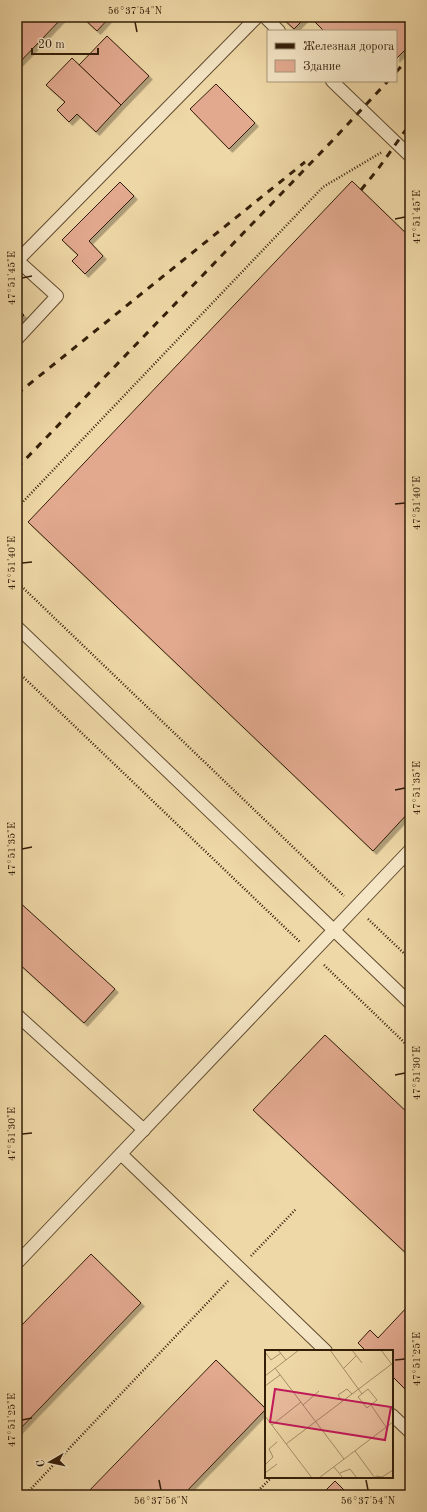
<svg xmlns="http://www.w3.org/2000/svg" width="427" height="1512" viewBox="0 0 427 1512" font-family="'Old Standard TT',serif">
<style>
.building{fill:#e2a98f;stroke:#331e09;filter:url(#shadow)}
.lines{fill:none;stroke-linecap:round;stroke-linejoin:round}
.lane-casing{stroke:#624c30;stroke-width:14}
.path{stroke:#331e09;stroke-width:2.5;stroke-dasharray:1 2;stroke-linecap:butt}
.lane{stroke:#f5e6c6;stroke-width:12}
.rail{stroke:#331e09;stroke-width:3;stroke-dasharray:7 7;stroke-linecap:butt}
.ticks{fill:none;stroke:#331e09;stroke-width:1.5}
.inset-road{fill:none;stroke:#a48e68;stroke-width:1}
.view{fill:#c2185b;fill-opacity:0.15;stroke:#c2185b;stroke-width:2}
.inset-edge{fill:none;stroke:#331e09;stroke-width:2}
.neatline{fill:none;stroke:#331e09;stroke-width:1.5}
.ticks-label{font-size:10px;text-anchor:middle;fill:#331e09}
</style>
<defs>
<filter id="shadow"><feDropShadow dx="3.5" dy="3.5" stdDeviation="0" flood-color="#0004"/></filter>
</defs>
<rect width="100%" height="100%" fill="#efd8a7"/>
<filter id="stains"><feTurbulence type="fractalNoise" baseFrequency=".005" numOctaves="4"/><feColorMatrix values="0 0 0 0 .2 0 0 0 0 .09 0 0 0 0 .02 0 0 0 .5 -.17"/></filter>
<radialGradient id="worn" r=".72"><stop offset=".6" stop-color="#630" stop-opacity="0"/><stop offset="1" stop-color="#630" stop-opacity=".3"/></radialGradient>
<g class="building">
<path d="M17 17H63L17 65Z"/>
<path d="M82 17H110L97 31Z"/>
<path d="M281 17H306L294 29Z"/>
<path d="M310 17H410V45L396 59V31H324Z"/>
<path d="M107 36 149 76 121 105 79 65Z"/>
<path d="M72 58 121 105 96 132 77 114 69 122 57 110 65 102 46 85Z"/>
<path d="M216 84 255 123 229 149 190 109Z"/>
<path d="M352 181 410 237V811L373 851 28 522Z"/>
<path d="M120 182 134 196 89 241 103 256 85 274 72 261 78 255 62 240Z"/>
<path d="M17 309 24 315 17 323Z"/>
<path d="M17 900 115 989 84 1023 17 962Z"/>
<path d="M325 1035 410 1115V1257L253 1110Z"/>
<path d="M91 1254 141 1303 17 1432V1330Z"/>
<path d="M409 1305 410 1307V1394L392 1376V1351H366L358 1343 370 1330 378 1338Z"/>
<path d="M216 1360 266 1409 183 1495H85Z"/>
<path d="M335 1481 349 1495H321Z"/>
</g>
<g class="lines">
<defs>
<g id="lane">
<path d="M265 17 279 31"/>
<path d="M332 81 410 156"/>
<path d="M17 260 57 296 17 339"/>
<path d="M18 260 257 17"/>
<path d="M17 627 410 1003"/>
<path d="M17 1015 144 1130"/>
<path d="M121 1154 326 1351"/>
<path d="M17 1263 410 850"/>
<path d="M392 1415 410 1432"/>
</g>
</defs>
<use href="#lane" class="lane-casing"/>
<g class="path">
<path d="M17 508 323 187 382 152"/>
<path d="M17 582 344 896"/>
<path d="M17 671 300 942"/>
<path d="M368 919 410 959"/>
<path d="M324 965 410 1048"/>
<path d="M251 1256 296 1209"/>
<path d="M25 1495 229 1280"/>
<path d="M254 1495 272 1477"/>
</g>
<use href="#lane" class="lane"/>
<g class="rail">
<path d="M396 72 410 57"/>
<path d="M361 190 378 169 410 124"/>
<path d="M17 394 305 162"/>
<path d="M17 468 333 140 388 81"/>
</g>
</g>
<path class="ticks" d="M135 22 137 32M395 219 405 217M22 278 32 276M395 504 405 503M22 563 32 562M395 790 405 788M22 849 32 847M395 1075 405 1073M22 1134 32 1133M395 1360 405 1359M22 1420 32 1418M159 1480 161 1490M366 1480 368 1490"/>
<g transform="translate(265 1350)">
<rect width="128" height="128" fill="#efd8a7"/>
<path class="inset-road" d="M13 0 21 10M65 0 97 44M87 0 97 13M116 0 128 16M0 2 6 10 16 3M10 18 79 109M78 19 91 6M0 26 34 0M0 36 15 25M103 39 112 50 102 58 93 47ZM77 51 73 45 82 39 87 44M38 55 54 41M106 55 121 77M0 66 47 128M7 75 36 52M21 94 128 13M90 101 110 128M0 115 8 107 4 99 12 92M69 117 78 128M0 123 12 114M75 123 85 119 92 128M54 128 128 72M109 128 112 126 117 127 128 120"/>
<path class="view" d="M10 39 126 57 120 90 5 72Z"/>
<rect width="128" height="128" class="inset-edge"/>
</g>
<rect width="427" height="1512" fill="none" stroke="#efd8a7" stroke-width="44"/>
<rect x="267" y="30" width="130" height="52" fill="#f5e6c6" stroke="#a7967a"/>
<rect x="275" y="43" width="20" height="6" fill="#331e09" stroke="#a7967a"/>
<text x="303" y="50" font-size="12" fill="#331e09">Железная дорога</text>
<rect x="275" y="60" width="20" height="12" fill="#e2a98f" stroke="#a7967a"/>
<text x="303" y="70" font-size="12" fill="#331e09">Здание</text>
<g transform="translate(50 1462) rotate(261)" stroke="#f5e6c6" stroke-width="3" paint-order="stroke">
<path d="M0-3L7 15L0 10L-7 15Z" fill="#331e09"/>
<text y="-6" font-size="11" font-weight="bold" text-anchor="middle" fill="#331e09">С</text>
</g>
<path d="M32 48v6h66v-6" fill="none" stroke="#331e09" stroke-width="2"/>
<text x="38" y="48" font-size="12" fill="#331e09" stroke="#f5e6c6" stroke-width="3" paint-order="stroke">20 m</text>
<rect x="22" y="22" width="383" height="1468" class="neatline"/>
<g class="ticks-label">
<text x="135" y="14">56°37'54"N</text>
<text transform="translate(416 217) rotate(-90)" y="4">47°51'45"E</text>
<text transform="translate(11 278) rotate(-90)" y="4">47°51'45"E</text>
<text transform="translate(416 503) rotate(-90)" y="4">47°51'40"E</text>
<text transform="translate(11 563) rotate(-90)" y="4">47°51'40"E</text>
<text transform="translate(416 788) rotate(-90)" y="4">47°51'35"E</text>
<text transform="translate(11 849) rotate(-90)" y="4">47°51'35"E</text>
<text transform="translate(416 1073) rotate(-90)" y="4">47°51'30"E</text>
<text transform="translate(11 1134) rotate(-90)" y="4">47°51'30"E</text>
<text transform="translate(416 1359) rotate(-90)" y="4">47°51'25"E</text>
<text transform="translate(11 1420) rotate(-90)" y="4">47°51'25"E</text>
<text x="161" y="1504">56°37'56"N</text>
<text x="368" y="1504">56°37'54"N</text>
</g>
<rect width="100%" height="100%" filter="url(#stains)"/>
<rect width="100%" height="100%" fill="url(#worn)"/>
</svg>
